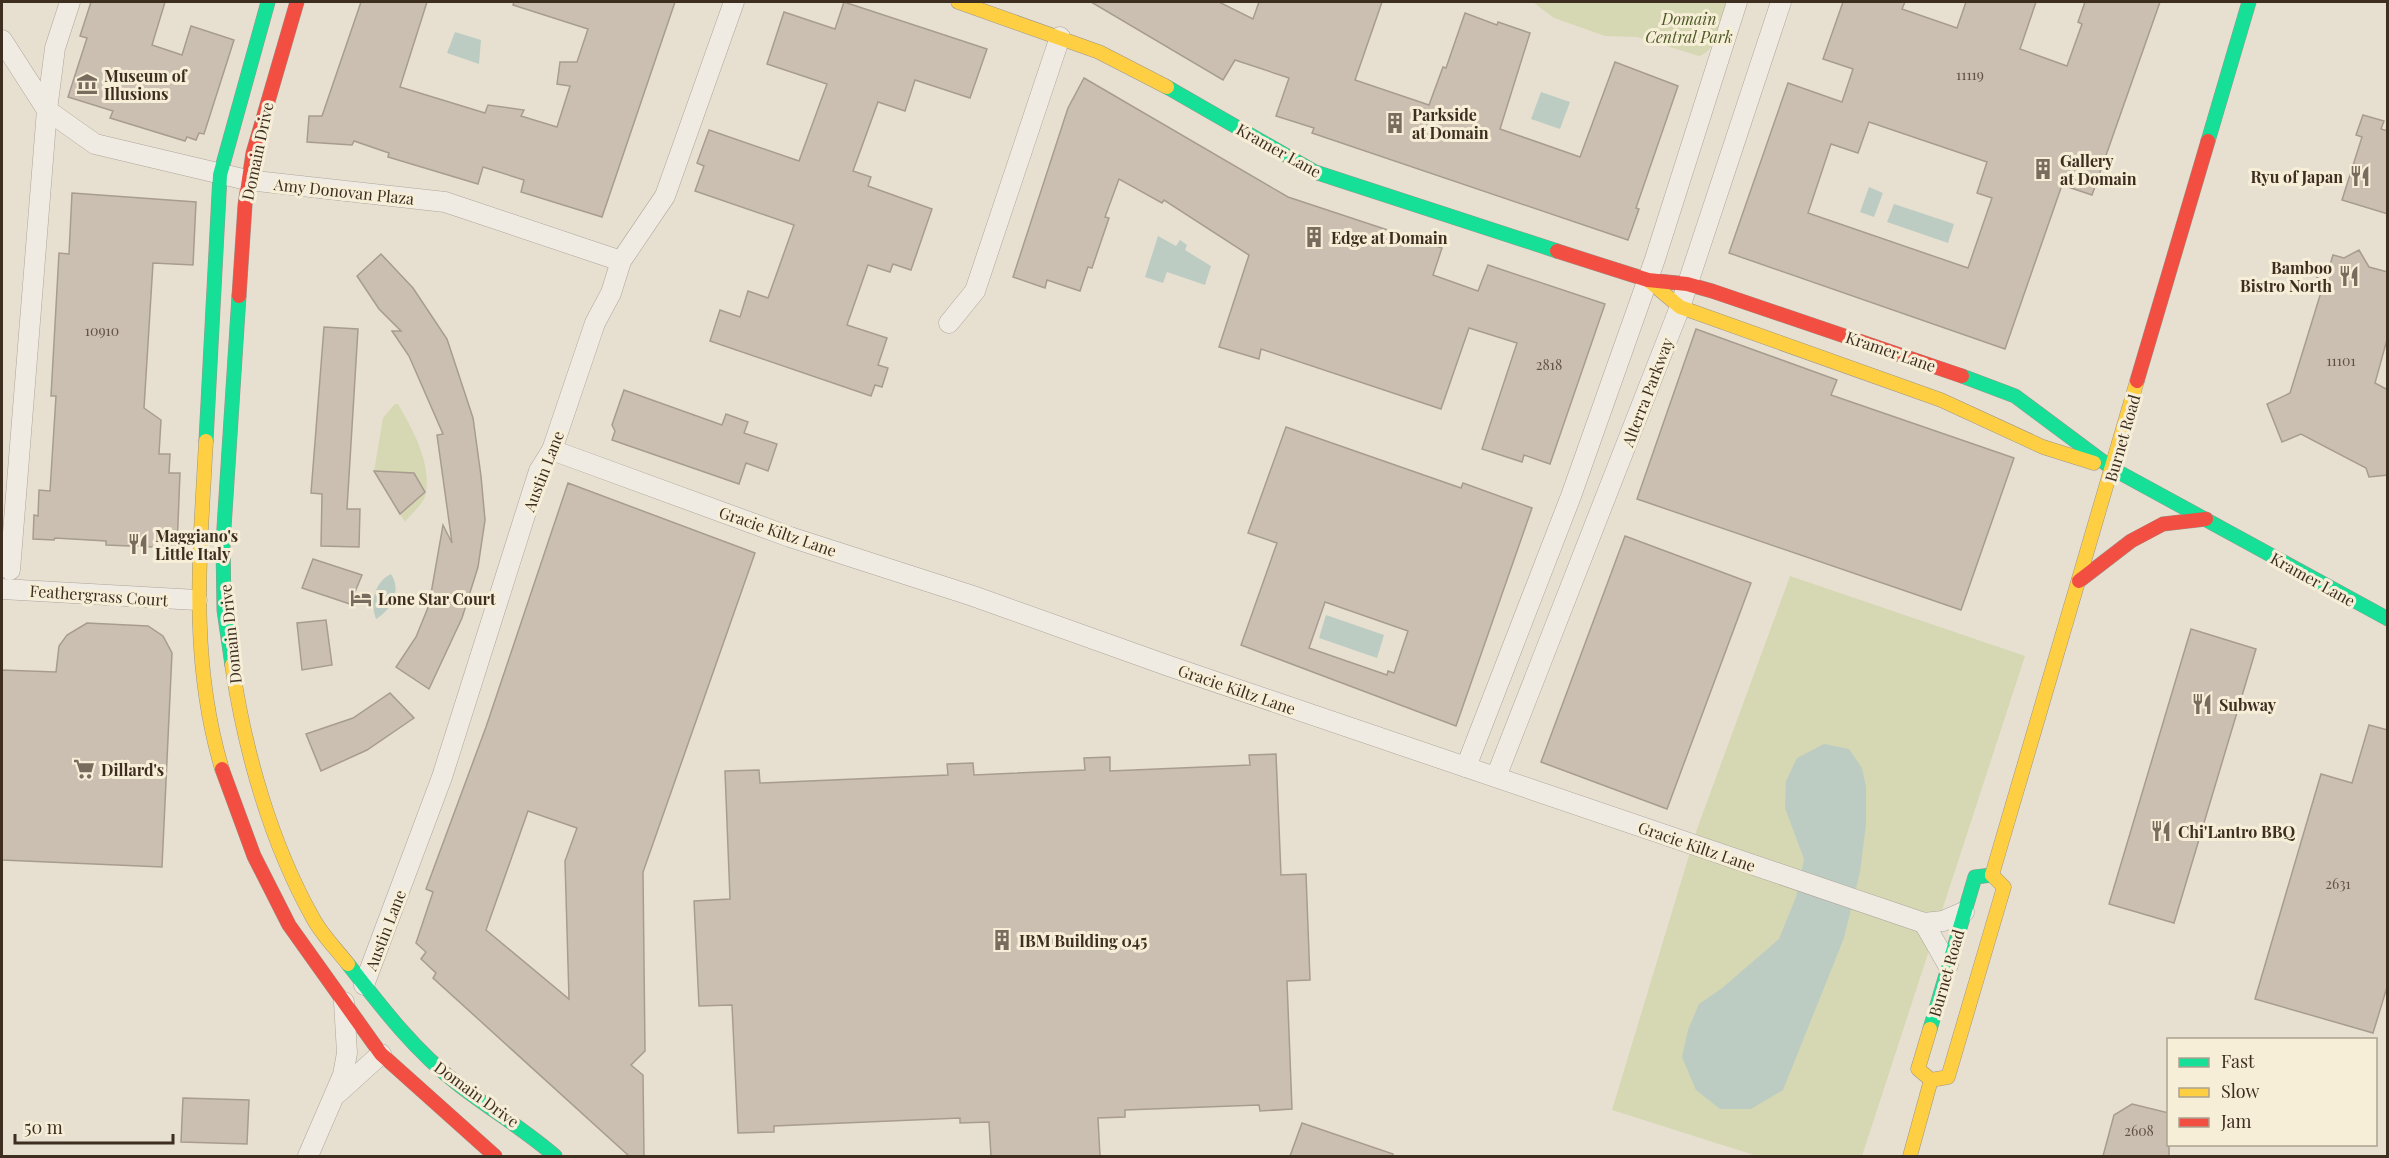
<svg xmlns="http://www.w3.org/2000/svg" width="2389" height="1158" viewBox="0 0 2389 1158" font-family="'Playfair Display',serif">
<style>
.green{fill:#d6d7b3}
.water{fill:#bcccc2}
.building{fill:#cbbfb2;stroke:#a89c90;stroke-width:1.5;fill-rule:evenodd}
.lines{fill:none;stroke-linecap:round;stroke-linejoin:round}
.street-casing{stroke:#ada599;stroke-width:21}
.fast-casing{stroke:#9c958a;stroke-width:15}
.slow-casing{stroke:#9c958a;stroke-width:15}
.jam-casing{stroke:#9c958a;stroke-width:15}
.street{stroke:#efebe3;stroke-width:20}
.fast{stroke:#16e098;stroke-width:14}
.slow{stroke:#ffcf43;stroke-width:14}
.jam{stroke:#f24e42;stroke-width:14}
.labels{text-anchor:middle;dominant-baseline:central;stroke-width:6;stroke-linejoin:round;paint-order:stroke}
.number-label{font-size:14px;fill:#605244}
.park-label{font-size:16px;font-style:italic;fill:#4d5a26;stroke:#f7eed8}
.poi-label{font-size:16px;font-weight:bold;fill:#3d2e20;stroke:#f7eed8;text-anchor:start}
.street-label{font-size:16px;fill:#3d2e20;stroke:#f7eed8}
</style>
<rect width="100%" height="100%" fill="#e7e0d1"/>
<g class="green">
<path d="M1533 2H1727C1722 18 1718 51 1699 56L1637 37 1605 36 1554 18Z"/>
<path d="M395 404H398C413 430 433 465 425 497 422 505 410 515 405 522L374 471 383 418Z"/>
<path d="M1790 576 2025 656 1862 1156H1757L1612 1110 1697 829Z"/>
</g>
<g class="water">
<path d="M455 32 481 40 479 64 447 53Z"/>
<path d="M1541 92 1570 102 1560 129 1531 119Z"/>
<path d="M1869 187 1883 193 1874 217 1860 212Z"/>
<path d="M1894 204 1954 224 1948 243 1887 222Z"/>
<path d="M1158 236 1176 246 1180 240 1187 245 1185 250 1211 266 1205 285 1167 272 1163 283 1145 277Z"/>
<path d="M391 574C402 591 392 609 376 619 370 603 374 582 391 574Z"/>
<path d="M1326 615 1384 635 1377 658 1319 638Z"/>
<path d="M1824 744 1849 749 1862 768 1866 787V824L1860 872 1844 938 1783 1090 1751 1109H1720L1696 1090 1682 1057 1688 1030 1699 1004 1721 989 1779 939 1796 897 1804 859 1785 808 1786 781 1797 758Z"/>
</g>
<g class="building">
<path d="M91 2H165L152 45 182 55 191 26 234 40 204 134 199 133 196 140 187 137 185 141 110 118 113 111 68 97 87 38 80 36Z"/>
<path d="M361 2H427L400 87 485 113 488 105 524 110 521 116 557 127 570 86 557 84 560 62H577L588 29 513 5 514 2H675L602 217 521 192 524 180 483 167 478 184 388 157 389 153 354 141 352 145 307 142 309 116H322Z"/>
<path d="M844 2 987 49 970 98 915 80 905 111 878 102 853 171 871 177 868 186 932 209 911 270 893 264 890 272 868 265 847 325 887 338 878 365 888 368 882 387 875 385 871 396 710 341 720 310 740 317 748 291 768 298 794 225 695 191 704 166 697 163 709 130 799 161 827 84 767 64 784 12 835 29Z"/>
<path d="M1091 2H1219L1253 19 1259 2H1382L1355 80 1429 105 1443 67 1446 68 1465 13 1497 25 1498 22 1530 33 1500 129 1580 157 1615 62 1678 86 1636 208 1639 209 1628 240 1312 133 1314 128 1276 116 1289 78 1235 60 1223 80Z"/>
<path d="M1843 2H1905L1902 9 1957 28 1966 2H2036L2020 49 2067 66 2082 24 2078 22 2085 2H2160L2092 195 2062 185 2005 349 1729 253 1788 83 1842 102 1853 69 1823 59ZM1869 122 1987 162 1977 193 1992 198 1968 268 1808 213 1831 144 1858 153Z"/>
<path d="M1084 78 1288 197 1442 248 1433 275 1478 291 1488 265 1605 304 1550 464 1524 455 1522 462 1482 449 1517 343 1469 328 1441 409 1261 349 1259 359 1219 347 1249 255 1164 200 1162 203 1119 179 1105 217 1109 218 1092 268 1088 267 1080 291 1047 280 1045 288 1013 277 1068 108Z"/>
<path d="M2363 115 2384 121 2381 129 2388 131V214L2342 200 2362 137 2356 135Z"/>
<path d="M72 193 196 202 193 265 153 263 144 408 161 420 159 454H170L169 473H180L177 548 106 545V541L55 538 54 540 33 539 34 515 38 516 39 490 50 491 56 396H51L59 253 69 254Z"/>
<path d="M2359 250 2369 267 2388 272V336L2375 383 2388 390V475L2369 477 2366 468 2301 434 2282 442 2267 404 2290 393 2322 289 2316 275 2329 268 2333 255 2344 258Z"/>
<path d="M381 254 413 288 447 339 473 418 481 476 485 520 478 567 462 618 429 689 396 667 416 637 429 605 443 525 452 543 437 435 443 434 409 356 392 331H401L379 309 357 276Z"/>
<path d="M324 327 358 329 347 509H360L359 547 321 546 322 494 311 493Z"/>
<path d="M1696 329 1837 380 1831 395 2014 458 1961 610 1637 499Z"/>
<path d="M624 390 722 425 726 414 748 422 744 433 777 444 768 471 746 463 739 484 612 440 615 431 612 425Z"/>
<path d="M1286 427 1461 488 1463 483 1532 508 1456 726 1241 645 1277 543 1248 533ZM1325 602 1408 631 1394 673 1388 671 1387 675 1309 648Z"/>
<path d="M374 471 414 473 425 492 400 514Z"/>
<path d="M568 483 755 553 643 872 645 1051 631 1065 643 1075 644 1156H629L433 978 436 973 421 959 426 952 416 943 433 892 426 889 486 727ZM528 811 577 828 565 861 569 999 486 930Z"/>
<path d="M1625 536 1751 583 1667 809 1541 762Z"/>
<path d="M313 559 362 575 350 604 302 588Z"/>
<path d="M326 620 332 665 302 670 297 623Z"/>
<path d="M87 623 148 626 163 636 172 653 162 867 2 860V670L56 672 59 646 67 635Z"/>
<path d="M2191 629 2256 649 2174 923 2109 904Z"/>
<path d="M390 693 414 718 367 750 321 771 306 734 353 718Z"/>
<path d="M2369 725 2388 730V984L2373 1033 2255 999 2321 774 2352 783Z"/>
<path d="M1276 754 1281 875 1306 874 1310 980 1287 981 1292 1109 1260 1111 1259 1105 1125 1110V1117L1098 1118 1100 1156H991L989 1122 960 1123V1118L774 1126V1132L738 1133 732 1005 699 1006 694 901 730 899 725 771 759 770 760 783 948 775 947 764 973 763 974 775 1085 770 1084 758 1110 757V771L1250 765 1249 755Z"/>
<path d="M183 1098 249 1100 247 1144 181 1142Z"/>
<path d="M2132 1104 2169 1113V1156H2103L2114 1115Z"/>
<path d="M1302 1123 1393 1154V1156H1290Z"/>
</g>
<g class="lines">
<defs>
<g id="street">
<path d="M2 40 47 110 95 144 247 180 445 202 621 261"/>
<path d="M949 323 975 291 1060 37"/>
<path d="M552 450 790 537 973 596 1169 666 1924 923 1943 921 1964 912"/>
<path d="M10 570 47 110 55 48 70 2"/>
<path d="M2 589 197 600"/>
<path d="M1466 767 1571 496 1655 259 1737 2"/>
<path d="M1496 777 1680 307 1781 2"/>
<path d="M1924 923 1948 965"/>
<path d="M364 985 442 777 539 471 552 450 595 323 611 293 621 261 665 196 734 2"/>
<path d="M338 1093 381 1054"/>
<path d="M308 1156 343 1075 347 1053 344 1002"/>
</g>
<g id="fast">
<path d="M1167 87 1315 172 1557 251"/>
<path d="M2208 141 2249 2"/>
<path d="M1962 376 2015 396 2113 469 2388 619"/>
<path d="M206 441 220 175 268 2"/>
<path d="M232 665 224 610 223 543 239 296"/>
<path d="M348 964C382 1008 415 1051 459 1085 491 1110 524 1129 555 1156"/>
<path d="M1930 1029 1975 877 1992 875"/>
</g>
<g id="slow">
<path d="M958 2 1099 52 1167 87"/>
<path d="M1648 280 1680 307 1941 400 2043 447 2094 463"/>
<path d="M206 441C200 553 189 659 222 769"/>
<path d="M232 665C245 752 271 844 314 920 323 936 337 950 348 964"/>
<path d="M1992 875 2137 381"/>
<path d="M1930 1029 1918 1069 1931 1080 1948 1077 2004 887 1992 875"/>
<path d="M1910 1156 1931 1080"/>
</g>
<g id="jam">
<path d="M1557 251 1648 280 1687 284 1712 291 1962 376"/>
<path d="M239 296 245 205 253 153 297 2"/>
<path d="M2137 381 2208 141"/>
<path d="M2079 581 2131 541 2163 524 2206 519"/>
<path d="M222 769 254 856 289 925 381 1054 495 1156"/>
</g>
</defs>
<use href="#street" class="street-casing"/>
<use href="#fast" class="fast-casing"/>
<use href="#slow" class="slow-casing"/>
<use href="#jam" class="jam-casing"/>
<use href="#street" class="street"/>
<use href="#fast" class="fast"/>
<use href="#slow" class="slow"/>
<use href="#jam" class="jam"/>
</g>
<defs>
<symbol id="museum-bare" viewBox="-9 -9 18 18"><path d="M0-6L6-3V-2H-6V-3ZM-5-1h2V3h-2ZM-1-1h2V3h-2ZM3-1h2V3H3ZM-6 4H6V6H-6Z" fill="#786c5e" stroke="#f7eed8" stroke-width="2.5" paint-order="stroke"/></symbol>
<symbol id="building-bare" viewBox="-9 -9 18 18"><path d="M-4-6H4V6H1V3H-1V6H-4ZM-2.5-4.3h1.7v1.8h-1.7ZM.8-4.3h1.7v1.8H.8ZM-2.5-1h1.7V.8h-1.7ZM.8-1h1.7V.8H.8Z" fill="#786c5e" stroke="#f7eed8" stroke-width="2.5" paint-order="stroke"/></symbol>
<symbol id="restaurant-bare" viewBox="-9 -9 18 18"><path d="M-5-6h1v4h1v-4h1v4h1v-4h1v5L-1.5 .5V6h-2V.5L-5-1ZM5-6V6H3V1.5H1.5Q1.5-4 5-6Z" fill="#786c5e" stroke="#f7eed8" stroke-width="2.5" paint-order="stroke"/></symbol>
<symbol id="hotel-bare" viewBox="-9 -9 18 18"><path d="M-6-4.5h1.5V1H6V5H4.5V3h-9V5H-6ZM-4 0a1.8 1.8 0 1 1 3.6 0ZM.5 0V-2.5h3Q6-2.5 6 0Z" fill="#786c5e" stroke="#f7eed8" stroke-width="2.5" paint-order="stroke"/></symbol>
<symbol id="supermarket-bare" viewBox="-9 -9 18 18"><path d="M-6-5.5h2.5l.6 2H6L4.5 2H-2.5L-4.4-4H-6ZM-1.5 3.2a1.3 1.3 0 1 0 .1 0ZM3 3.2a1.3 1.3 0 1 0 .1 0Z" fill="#786c5e" stroke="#f7eed8" stroke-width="2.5" paint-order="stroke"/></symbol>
</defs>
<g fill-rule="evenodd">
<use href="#museum-bare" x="72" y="69" width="30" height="30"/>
<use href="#building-bare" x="1380" y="108" width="30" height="30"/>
<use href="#building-bare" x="2028" y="154" width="30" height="30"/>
<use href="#restaurant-bare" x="2345" y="161" width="30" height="30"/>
<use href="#building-bare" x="1299" y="222" width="30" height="30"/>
<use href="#restaurant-bare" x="2334" y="261" width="30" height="30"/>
<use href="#restaurant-bare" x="123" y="529" width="30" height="30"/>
<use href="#hotel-bare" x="346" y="583" width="30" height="30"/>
<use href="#restaurant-bare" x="2187" y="689" width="30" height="30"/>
<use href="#supermarket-bare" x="69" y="754" width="30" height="30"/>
<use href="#restaurant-bare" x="2146" y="816" width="30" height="30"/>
<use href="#building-bare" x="987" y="925" width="30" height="30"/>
</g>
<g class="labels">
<g class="number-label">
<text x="1970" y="74">11119</text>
<text x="102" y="330">10910</text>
<text x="2341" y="360">11101</text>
<text x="1549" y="364">2818</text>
<text x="2338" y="883">2631</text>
<text x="2139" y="1130">2608</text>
</g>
<g class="park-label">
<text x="1689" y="18">Domain<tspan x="1689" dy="18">Central Park</tspan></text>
</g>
<g class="poi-label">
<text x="104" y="75">Museum of<tspan x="104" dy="18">Illusions</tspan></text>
<text x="1412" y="114">Parkside<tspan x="1412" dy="18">at Domain</tspan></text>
<text x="2060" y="160">Gallery<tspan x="2060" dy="18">at Domain</tspan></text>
<text x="2343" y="176" text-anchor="end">Ryu of Japan</text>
<text x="1331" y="237">Edge at Domain</text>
<text x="2332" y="267" text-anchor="end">Bamboo<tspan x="2332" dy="18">Bistro North</tspan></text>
<text x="155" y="535">Maggiano's<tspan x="155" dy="18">Little Italy</tspan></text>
<text x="378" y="598">Lone Star Court</text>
<text x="2219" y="704">Subway</text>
<text x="101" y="769">Dillard's</text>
<text x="2178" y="831">Chi'Lantro BBQ</text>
<text x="1019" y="940">IBM Building 045</text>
</g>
<g class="street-label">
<text transform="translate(1279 150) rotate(29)">Kramer Lane</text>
<text transform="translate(257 151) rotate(-78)">Domain Drive</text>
<text transform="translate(344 191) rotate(6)">Amy Donovan Plaza</text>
<text transform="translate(1891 351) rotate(19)">Kramer Lane</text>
<text transform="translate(1647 392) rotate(-69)">Alterra Parkway</text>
<text transform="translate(2122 438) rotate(-74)">Burnet Road</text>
<text transform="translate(543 471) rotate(-69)">Austin Lane</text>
<text transform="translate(778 531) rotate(19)">Gracie Kiltz Lane</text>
<text transform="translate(2313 579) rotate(29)">Kramer Lane</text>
<text transform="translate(99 595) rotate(4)">Feathergrass Court</text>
<text transform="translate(230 634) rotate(-96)">Domain Drive</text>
<text transform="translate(1237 689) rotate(19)">Gracie Kiltz Lane</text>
<text transform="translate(1697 846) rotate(19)">Gracie Kiltz Lane</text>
<text transform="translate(385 930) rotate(-69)">Austin Lane</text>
<text transform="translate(1946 973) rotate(-74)">Burnet Road</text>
<text transform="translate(477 1094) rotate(36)">Domain Drive</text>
</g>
</g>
<rect width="2389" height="1158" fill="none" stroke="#3d2e20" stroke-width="6"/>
<rect x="2167" y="1038" width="210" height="108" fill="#f7eed8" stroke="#ada18e" stroke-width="1.5"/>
<rect x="2179" y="1058" width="30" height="9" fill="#16e098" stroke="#ada18e" stroke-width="1.5"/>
<text x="2221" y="1068" font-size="18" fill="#3d2e20">Fast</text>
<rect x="2179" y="1088" width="30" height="9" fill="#ffcf43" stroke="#ada18e" stroke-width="1.5"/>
<text x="2221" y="1098" font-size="18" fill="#3d2e20">Slow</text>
<rect x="2179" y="1118" width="30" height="9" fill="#f24e42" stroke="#ada18e" stroke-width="1.5"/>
<text x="2221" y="1128" font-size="18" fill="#3d2e20">Jam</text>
<path d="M15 1134v9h158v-9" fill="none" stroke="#3d2e20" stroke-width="3"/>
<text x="24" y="1134" font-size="18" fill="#3d2e20" stroke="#f7eed8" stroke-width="4.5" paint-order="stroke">50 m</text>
</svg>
